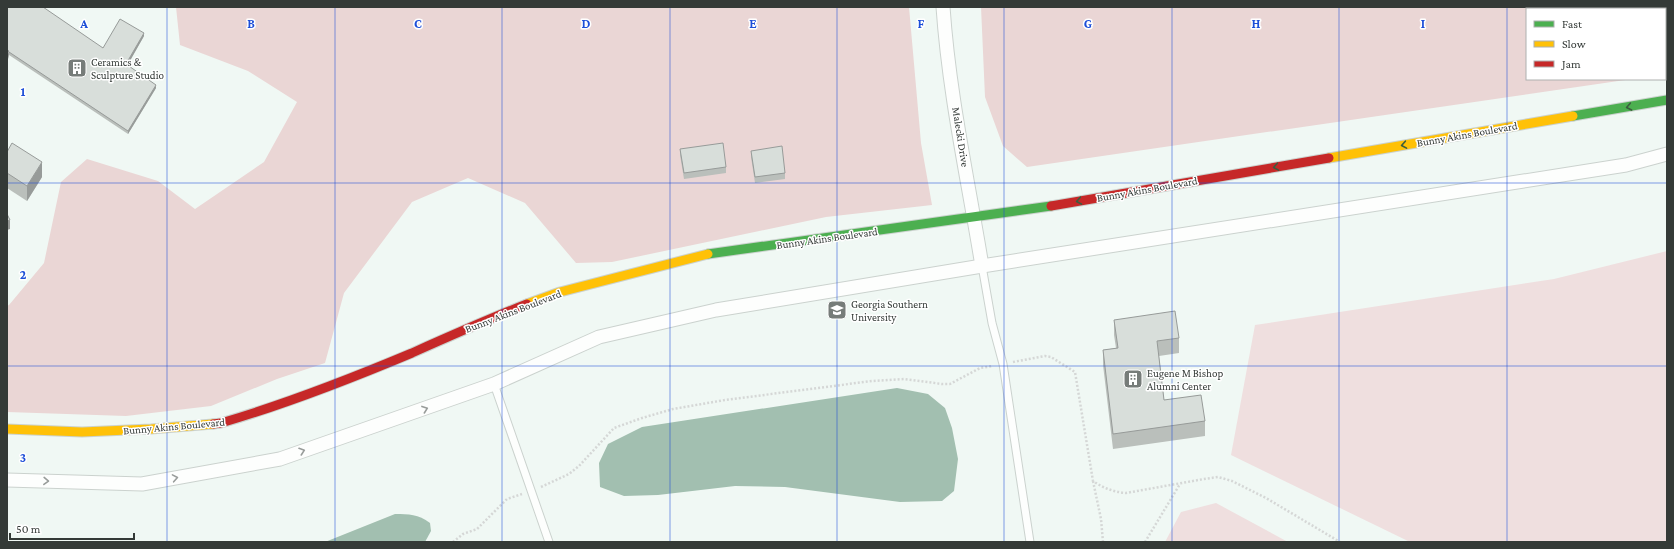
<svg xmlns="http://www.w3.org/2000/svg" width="1674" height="549" viewBox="0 0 1674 549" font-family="'Crimson Pro',serif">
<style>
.green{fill:#efdfdf}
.forest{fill:#ead6d5}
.water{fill:#a2bfb0}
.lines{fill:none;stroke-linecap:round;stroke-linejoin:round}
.lane-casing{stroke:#cbd2ce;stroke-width:9}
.street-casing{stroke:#cbd2ce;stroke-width:15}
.fast-casing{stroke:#cbd2ce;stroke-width:11}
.slow-casing{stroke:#cbd2ce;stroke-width:11}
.jam-casing{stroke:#cbd2ce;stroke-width:11}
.path{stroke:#d5d7d6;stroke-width:2.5;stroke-dasharray:2 2;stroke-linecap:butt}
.lane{stroke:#fdfefd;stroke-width:7}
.street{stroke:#fdfefd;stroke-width:13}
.fast{stroke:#4caf50;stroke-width:9}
.slow{stroke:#ffc107;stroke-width:9}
.jam{stroke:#c62828;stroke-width:9}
.wall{fill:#babfbb}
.shaded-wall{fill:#979b99}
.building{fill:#d8deda;stroke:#979b99}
.oneway{stroke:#3b5d3e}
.oneway2{stroke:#989c9a}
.grid{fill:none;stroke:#1d4ed8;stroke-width:1;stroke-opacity:0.55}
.labels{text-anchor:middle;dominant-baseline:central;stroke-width:3;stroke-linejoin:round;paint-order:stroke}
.poi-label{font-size:11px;fill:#343a37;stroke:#fff;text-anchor:start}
.street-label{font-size:11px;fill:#343a37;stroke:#fff}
.grid-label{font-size:13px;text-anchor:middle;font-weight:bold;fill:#1d4ed8;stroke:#fff;stroke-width:3;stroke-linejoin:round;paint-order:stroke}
</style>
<rect width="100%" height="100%" fill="#f0f8f4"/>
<g class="green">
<path d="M1667 251V542H1410L1231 455 1255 325 1554 279Z"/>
<path d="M1216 503 1288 542H1165L1181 512Z"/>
</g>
<g class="forest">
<path d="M176 7H909L921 143 932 205 826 217 612 262 576 263 525 203 468 178 412 202 344 293 325 363 277 379 211 406 126 416 7 412V306L9 305 44 263 61 182 87 159 158 181 195 209 264 162 297 102 248 71 180 45Z"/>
<path d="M981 7H1667V68H1665V9H1527V79H1632L1027 167 1003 146 985 97Z"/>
</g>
<g class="water">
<path d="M897 388 928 394 945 408 952 428 958 459 954 491 942 501 900 502 785 487 735 486 658 495 624 496 600 487 599 463 608 444 642 427Z"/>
<path d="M395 514C409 514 418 514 430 523L431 531 425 542H325Z"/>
</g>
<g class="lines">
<defs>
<g id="lane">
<path d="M982 266 992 323 1003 364 1030 542"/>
<path d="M494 384 549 542"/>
</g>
<g id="street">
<path d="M943 7C949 94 968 180 982 266"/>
<path d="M7 480 142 484 280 459 494 384 599 337 716 310 982 266 1626 165 1667 154"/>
</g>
<g id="fast">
<path d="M1573 116 1667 100"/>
<path d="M708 254 1051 206"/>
</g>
<g id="slow">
<path d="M1329 158 1573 116"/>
<path d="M527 304 560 292 708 254"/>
<path d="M7 429 82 432 151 429 213 424"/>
</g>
<g id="jam">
<path d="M1051 206 1329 158"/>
<path d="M213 424 221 423C286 404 350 379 412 353 450 336 488 319 527 304"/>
</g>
</defs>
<use href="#lane" class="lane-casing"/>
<use href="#street" class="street-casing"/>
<use href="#fast" class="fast-casing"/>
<use href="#slow" class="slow-casing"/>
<use href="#jam" class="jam-casing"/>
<g class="path">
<path d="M1013 362 1045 356 1051 357 1075 372 1093 481C1103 488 1114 492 1126 493L1204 479 1218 477 1232 481 1266 498 1340 542"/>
<path d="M1093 481 1101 519 1103 542"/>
<path d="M541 487 569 474 579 466 614 428 642 418 673 409 725 400 872 381 904 379 942 384H950L980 368 993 366"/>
<path d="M453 542 463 534 477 529 507 499 522 494"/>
<path d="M1145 542 1180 484"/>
</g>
<use href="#lane" class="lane"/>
<use href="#street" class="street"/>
<use href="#fast" class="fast"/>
<use href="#slow" class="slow"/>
<use href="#jam" class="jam"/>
</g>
<g class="wall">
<path d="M7 7 103 48 144 36 127 65 156 88 128 134 9 55 7 64Z"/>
<path d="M680 149 726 167V173L684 179 680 155Z"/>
<path d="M751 151 785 173V179L755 183 751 157Z"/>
<path d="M7 152 42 177 27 201 7 188Z"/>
<path d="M1114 320 1179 338V353L1159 356 1164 400 1205 421V436L1113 449 1103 365V350L1116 348 1114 335Z"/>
</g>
<g class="shaded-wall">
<path d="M144 33V36L126 68V64Z"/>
<path d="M156 85V88L128 134V131Z"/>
<path d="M42 162V177L27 201V186Z"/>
<path d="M10 220V229L7 230V221Z"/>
</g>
<g class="building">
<path d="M7 7H43L103 48 120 19 144 33 126 64 156 85 128 131 9 52 7 61V53L9 51 7 50Z"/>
<path d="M12 143 42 162 27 186 7 173V152Z"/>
<path d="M723 143 726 167 684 173 680 149Z"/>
<path d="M782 146 785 173 755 177 751 151Z"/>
<path d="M7 214 10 220 7 221Z"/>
<path d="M1175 311 1179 338 1157 341 1164 400 1201 395 1205 421 1113 434 1103 350 1118 348 1114 320Z"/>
</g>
<defs><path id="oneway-chevron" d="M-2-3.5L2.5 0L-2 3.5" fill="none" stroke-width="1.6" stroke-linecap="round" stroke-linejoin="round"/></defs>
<g class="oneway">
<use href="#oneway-chevron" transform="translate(1629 107) rotate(169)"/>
<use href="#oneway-chevron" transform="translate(1404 145) rotate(170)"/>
<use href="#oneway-chevron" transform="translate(1276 167) rotate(170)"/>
<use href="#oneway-chevron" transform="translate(1079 201) rotate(170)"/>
</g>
<g class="oneway2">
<use href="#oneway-chevron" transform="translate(425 409) rotate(-20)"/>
<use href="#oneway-chevron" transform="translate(302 451) rotate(-19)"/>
<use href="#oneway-chevron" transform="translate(175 478) rotate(-10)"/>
<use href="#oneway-chevron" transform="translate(46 481) rotate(2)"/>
</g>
<path class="grid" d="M167 7V542M335 7V542M502 7V542M670 7V542M837 7V542M1004 7V542M1172 7V542M1339 7V542M1507 7V542M7 183H1667M7 366H1667"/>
<defs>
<symbol id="building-square" viewBox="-11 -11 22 22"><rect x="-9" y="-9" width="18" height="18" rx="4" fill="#767c79" stroke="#fff"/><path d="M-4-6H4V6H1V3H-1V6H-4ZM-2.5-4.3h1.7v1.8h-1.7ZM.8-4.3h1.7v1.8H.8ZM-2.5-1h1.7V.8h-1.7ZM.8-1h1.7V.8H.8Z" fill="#fff"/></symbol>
<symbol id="university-square" viewBox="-11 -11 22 22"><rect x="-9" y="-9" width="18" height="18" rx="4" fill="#767c79" stroke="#fff"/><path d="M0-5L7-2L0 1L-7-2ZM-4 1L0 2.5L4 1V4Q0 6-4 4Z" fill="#fff"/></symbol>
</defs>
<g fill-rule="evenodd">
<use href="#building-square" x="66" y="57" width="22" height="22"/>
<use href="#university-square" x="826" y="299" width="22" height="22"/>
<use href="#building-square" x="1122" y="368" width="22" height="22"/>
</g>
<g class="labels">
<g class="poi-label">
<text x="91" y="62">Ceramics &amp;<tspan x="91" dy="13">Sculpture Studio</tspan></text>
<text x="851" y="304">Georgia Southern<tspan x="851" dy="13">University</tspan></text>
<text x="1147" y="373">Eugene M Bishop<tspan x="1147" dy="13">Alumni Center</tspan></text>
</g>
<g class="street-label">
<text transform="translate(1467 134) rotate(-10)">Bunny Akins Boulevard</text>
<text transform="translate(961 137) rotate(81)">Malecki Drive</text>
<text transform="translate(1147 189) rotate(-10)">Bunny Akins Boulevard</text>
<text transform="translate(827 238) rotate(-8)">Bunny Akins Boulevard</text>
<text transform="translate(513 311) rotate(-21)">Bunny Akins Boulevard</text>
<text transform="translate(174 426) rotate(-5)">Bunny Akins Boulevard</text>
</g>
</g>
<g class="grid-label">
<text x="84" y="28">A</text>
<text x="251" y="28">B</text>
<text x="418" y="28">C</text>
<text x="586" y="28">D</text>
<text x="753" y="28">E</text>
<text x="921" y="28">F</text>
<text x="1088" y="28">G</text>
<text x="1256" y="28">H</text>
<text x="1423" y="28">I</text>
<text x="23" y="96">1</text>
<text x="23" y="279">2</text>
<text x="23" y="462">3</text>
</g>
<rect width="1674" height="549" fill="none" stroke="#343a37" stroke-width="16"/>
<rect x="1526" y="8" width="140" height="72" fill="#ffffff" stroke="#aeb0af"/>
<rect x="1534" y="21" width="20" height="6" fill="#4caf50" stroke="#aeb0af"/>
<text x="1562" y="28" font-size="12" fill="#343a37">Fast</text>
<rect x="1534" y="41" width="20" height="6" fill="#ffc107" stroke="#aeb0af"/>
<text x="1562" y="48" font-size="12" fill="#343a37">Slow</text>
<rect x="1534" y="61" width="20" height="6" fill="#c62828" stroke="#aeb0af"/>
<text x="1562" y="68" font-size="12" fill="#343a37">Jam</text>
<path d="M10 533v6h124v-6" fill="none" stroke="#343a37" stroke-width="2"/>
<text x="16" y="533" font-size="12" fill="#343a37" stroke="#ffffff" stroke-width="3" paint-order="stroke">50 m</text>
</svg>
